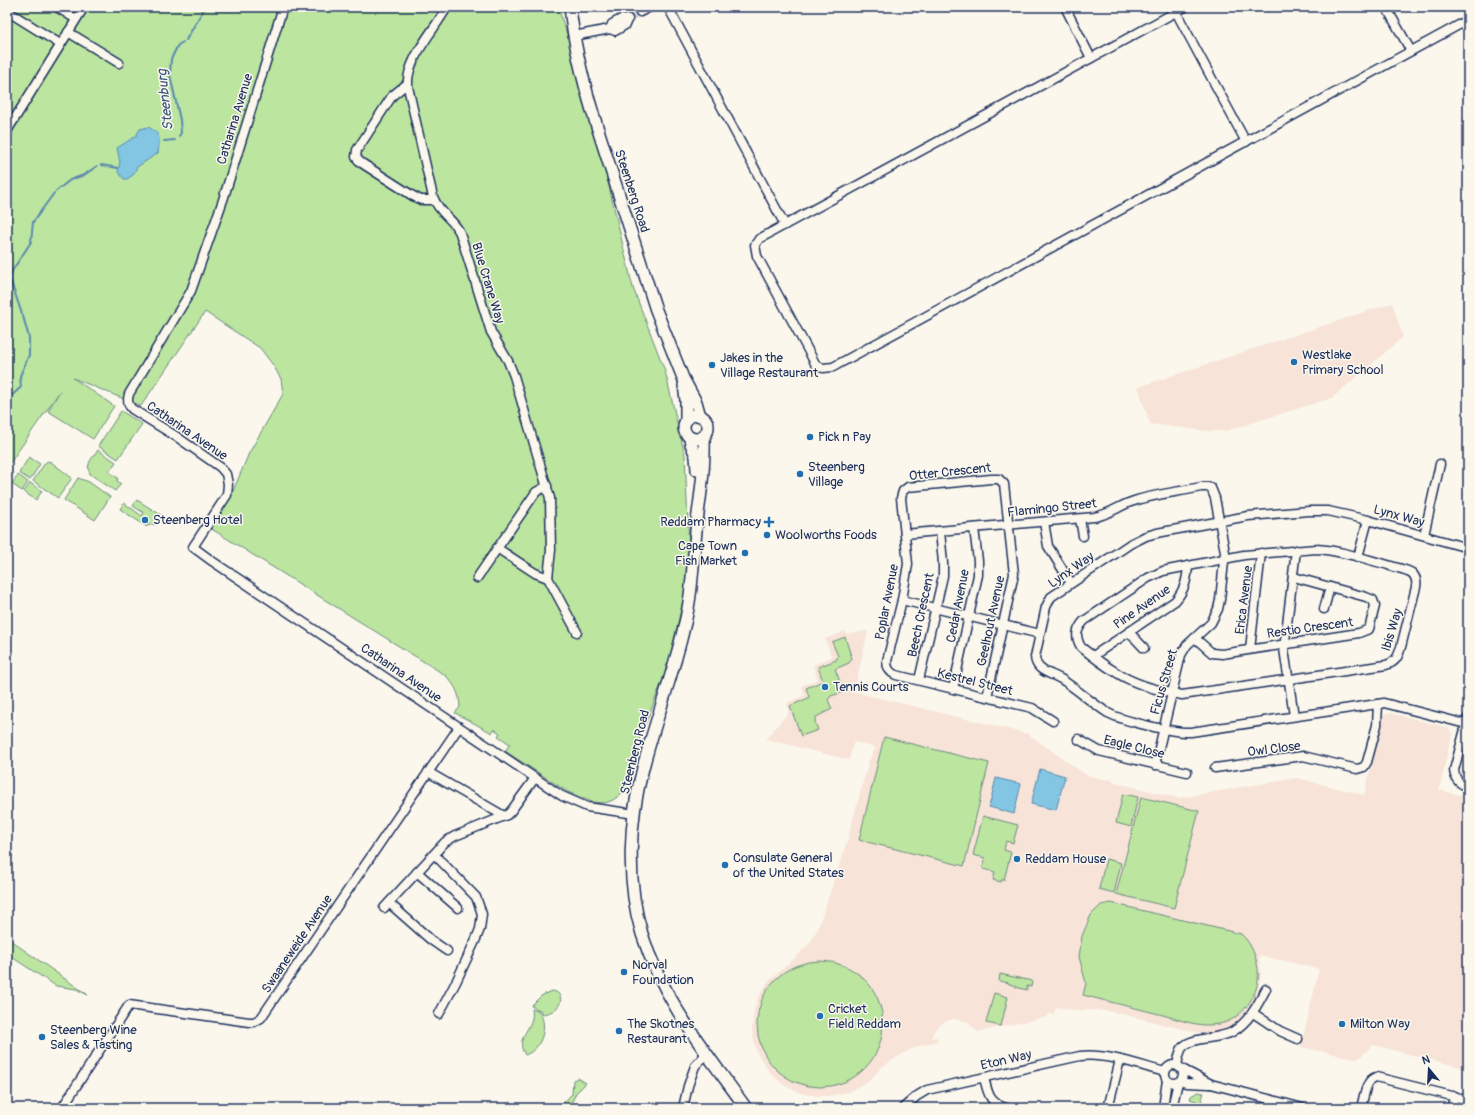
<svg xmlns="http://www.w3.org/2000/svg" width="1475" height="1115" viewBox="0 0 1475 1115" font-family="Pangolin,sans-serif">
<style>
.built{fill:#f7e3d8}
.green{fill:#bce5a0;stroke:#6c8a7f}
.water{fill:#82c6e3;stroke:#598aae}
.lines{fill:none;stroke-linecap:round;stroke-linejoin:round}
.stream{stroke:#598aae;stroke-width:2}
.minor-tunnel{stroke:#cecfd0;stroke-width:8;stroke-dasharray:8 4;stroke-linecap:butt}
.minor-casing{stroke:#1b2f5e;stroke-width:11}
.secondary-casing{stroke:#1b2f5e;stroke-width:14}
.minor{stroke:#fbf7ec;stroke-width:8}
.secondary{stroke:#fbf7ec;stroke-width:11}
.poi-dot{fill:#1f6fb2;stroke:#fbf7ec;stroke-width:1.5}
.labels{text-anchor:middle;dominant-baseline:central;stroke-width:3;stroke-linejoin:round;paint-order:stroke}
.street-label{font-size:13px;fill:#1b2f5e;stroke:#fbf7ec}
.poi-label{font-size:13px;fill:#1b2f5e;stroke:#fbf7ec;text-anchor:start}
.water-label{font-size:14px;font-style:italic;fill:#35557f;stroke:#fbf7ec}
</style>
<rect width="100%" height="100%" fill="#fbf7ec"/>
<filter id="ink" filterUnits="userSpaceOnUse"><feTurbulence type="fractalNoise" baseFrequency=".025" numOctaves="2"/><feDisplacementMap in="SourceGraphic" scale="8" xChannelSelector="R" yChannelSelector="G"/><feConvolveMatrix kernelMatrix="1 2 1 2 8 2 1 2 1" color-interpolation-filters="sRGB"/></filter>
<g filter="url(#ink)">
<g class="built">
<path d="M1392 303 1403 337 1332 398 1226 431H1207L1150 424 1138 387Z"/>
<path d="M845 631 846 634 868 631 854 692 1028 734 1086 775 1108 780V779L1113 780V782L1178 798 1297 778 1364 795 1384 715 1390 713 1449 728 1452 734 1439 790 1468 797V1069L1373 1045 1358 1059 1301 1047 1319 969 1259 955 1261 975 1256 998 1243 1018 1222 1032 1199 1033 1114 1012 1097 1010H1073L1056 1007 1054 1015 1049 1014 1047 1017 978 1032 968 1022 954 1019 944 1022 936 1028 931 1038 937 1037 938 1041 916 1047 902 1054 882 1067 868 1081 848 1092 829 1096H817L800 1093 785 1086 770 1073 756 1051 752 1030 754 1010 758 998 767 983 797 956 810 943 818 928 847 842 869 760 876 747 854 742 849 760 766 739 789 712 787 703 805 695 801 686 818 679 813 665 832 657 825 639Z"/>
</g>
<g class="green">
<path d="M7 7H558L588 98 633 288 665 371 680 435 685 455 690 571 667 669 635 750 625 788 620 795 613 800 605 803 592 802 568 792 505 751 510 744 498 736 500 733 494 729 492 733 455 713 460 707C459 693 456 686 445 675L210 528 231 496 249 453 283 394 281 379 273 365 260 348 205 312 141 406 73 378 114 406 93 439 48 411 60 391 7 467Z"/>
<path d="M121 411 142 424 118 459 98 446Z"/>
<path d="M98 450 116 462 109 472 118 478 117 481 121 484 115 491 90 474C85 464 93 457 98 450Z"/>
<path d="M29 457 40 464 30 480 19 473Z"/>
<path d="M48 461 51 462 72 478 58 498 33 481 45 463Z"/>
<path d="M18 475 28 482 22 491 12 484Z"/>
<path d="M78 478 89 482 110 497 95 520 64 500Z"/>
<path d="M30 483 42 491 36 500 24 492Z"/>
<path d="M137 500 161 515 154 525 152 524 150 526 148 524 147 527 120 509 124 503 142 516 144 513 133 506Z"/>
<path d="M845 637 852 659 849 663 835 669 844 692 831 696 828 700 832 709 816 717 815 722 818 730 801 736 790 706 806 699 809 697 806 688 823 681 818 667 836 660 838 656 832 642Z"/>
<path d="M884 737 989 763 964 866 859 840Z"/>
<path d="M1123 794 1138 797 1131 827 1116 823Z"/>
<path d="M1141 797 1199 811 1174 908 1116 894Z"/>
<path d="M983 816 1018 825 1013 843 1006 841 1004 850 1011 852 1004 880H1001V882L993 880 995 872 983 869 985 858 973 855Z"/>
<path d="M1106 859 1121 863 1114 893 1099 889Z"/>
<path d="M1111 903 1241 934C1253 944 1260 965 1258 981 1255 1000 1239 1021 1219 1024 1200 1028 1181 1020 1163 1015 1136 1008 1109 1002 1083 995L1086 983 1079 957 1082 936 1091 915 1101 905Z"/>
<path d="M7 938 88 995 76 989 56 986 10 956 7 953Z"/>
<circle cx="820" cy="1024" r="63"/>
<path d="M1000 974 1032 981 1031 987 1027 986V990L1016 987V986L1009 984V983L999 981Z"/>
<path d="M551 991C566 991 564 1012 542 1014L540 1010 531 1006 541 996Z"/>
<path d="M994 993 1008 997 1001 1026 986 1023Z"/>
<path d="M532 1009 538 1010C549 1023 543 1049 525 1055 513 1036 536 1029 532 1009Z"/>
<path d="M578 1078 586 1083 576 1093 569 1108H562L563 1103 572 1094 573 1080Z"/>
<path d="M1198 1092 1204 1093 1200 1105 1195 1104 1196 1101 1190 1099 1191 1096Z"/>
</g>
<g class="water">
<path d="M148 127C161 133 160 140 158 153L137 167 133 175 127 179H124L118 172 120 162 117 148 136 136 140 129Z"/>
<path d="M1040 769 1065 776 1056 810 1031 804Z"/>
<path d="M996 778 1021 784 1014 814 989 807Z"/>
</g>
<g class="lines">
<g class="stream">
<path d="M186 40 205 7"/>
<path d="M179 136 181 133 180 120 170 75 171 59 178 45 183 42"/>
<path d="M164 141 175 140"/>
<path d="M101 165 118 168"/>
<path d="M56 191 70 180 84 175 97 166"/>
<path d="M22 314 10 279 12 271 31 242 33 222 54 193"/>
<path d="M7 400 21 387 20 376 29 355V338L23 316"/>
</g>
<path class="minor-tunnel" d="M628 19 640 12"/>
<defs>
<g id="minor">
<path d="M57 7 76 19"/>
<path d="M283 7 223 200 191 291 129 394C127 401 128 405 132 409L177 437 220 467 226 474 228 484 227 495 193 547 212 561 562 796 587 807 635 814"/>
<path d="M447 7C435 30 405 60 408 87L433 197C440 215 453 218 460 233L491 332 508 361 514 376 550 498 551 550 548 578"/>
<path d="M668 7 785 225"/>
<path d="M1065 7 1091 58"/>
<path d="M1185 7 759 239 755 245 757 256 816 365 823 368 833 367 1468 20"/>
<path d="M1386 7 1411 51"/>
<path d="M7 11 60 44"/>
<path d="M640 12 650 7"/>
<path d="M1176 12 1246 142"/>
<path d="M610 29 612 24 621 19 627 20"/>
<path d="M68 32 119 63"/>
<path d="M574 36 610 29 615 31 625 25 627 20 628 19"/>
<path d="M408 83 392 96 357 150 356 157 360 162 413 196 421 200H434"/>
<path d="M7 131 84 7"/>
<path d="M1080 519 1083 536"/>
<path d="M1044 522 1048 546 1071 583"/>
<path d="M905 534 1094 517C1109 515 1120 505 1134 501 1155 494 1179 492 1201 487H1207L1211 488 1215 498 1225 552 1220 600 1218 609 1211 623 1187 645 1181 655 1155 765"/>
<path d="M1424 535 1440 464"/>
<path d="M497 548 535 573 548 578 577 632"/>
<path d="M1316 549C1340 550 1365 559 1388 565 1396 568 1406 569 1412 573 1416 577 1417 582 1416 587L1401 647C1398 657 1396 662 1386 665L1182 695C1159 691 1133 684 1114 671 1102 664 1091 655 1081 647 1075 637 1076 630 1084 621L1148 578 1163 571 1244 555Z"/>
<path d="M1358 557 1368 520"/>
<path d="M477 578 536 492 547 486"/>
<path d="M902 600 1040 634"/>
<path d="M1324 609 1330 587"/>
<path d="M1129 632 1144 648"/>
<path d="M1195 638 1212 653 1222 654 1359 633 1369 629 1375 606 1373 600 1366 597 1294 577"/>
<path d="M1250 649 1261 553"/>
<path d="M1093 656 1175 601C1185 590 1187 579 1188 566"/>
<path d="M919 680 943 576V563L940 531"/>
<path d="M953 689 978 575V561L974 528"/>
<path d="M987 697 1014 574 1004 484 999 479H991L908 487 903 491 901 498 908 564 902 600 887 661C887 668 889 672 896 675L1032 708 1053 721"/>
<path d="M1294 716 1284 649 1296 550"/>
<path d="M1468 718 1454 770C1455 780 1459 783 1468 787"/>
<path d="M1466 724 1384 703 1191 732C1174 733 1123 721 1108 713 1092 703 1079 691 1064 681 1053 673 1036 673 1035 657L1046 607 1051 597 1130 544 1146 536 1157 533 1248 516 1309 511H1328L1368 520 1468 548"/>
<path d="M1078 739 1099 751 1187 772"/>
<path d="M1215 768 1303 756 1357 769 1364 767 1367 762 1377 725 1378 704"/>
<path d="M428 772 504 816"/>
<path d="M434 854 476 897 482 914 480 929 476 939 456 982 439 1014"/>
<path d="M417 872 458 908"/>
<path d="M389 903 431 940 447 951"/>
<path d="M384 908 445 842 455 836 507 815 511 811 535 778"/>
<path d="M1253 1013 1280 1031 1298 1039"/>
<circle cx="1174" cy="1074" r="9"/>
<path d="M1177 1066C1178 1060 1179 1053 1182 1048 1191 1036 1218 1040 1232 1032 1249 1022 1257 1006 1266 989"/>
<path d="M1180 1068 1211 1084 1303 1108"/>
<path d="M984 1078C988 1093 989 1103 1006 1108"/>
<path d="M1180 1081 1186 1083 1210 1084"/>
<path d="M62 1108 129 1005 249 1022H254L261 1018 459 727"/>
<path d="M683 1108 688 1086 695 1066 706 1054"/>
<path d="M903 1108 917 1096 927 1090 1080 1056C1107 1053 1138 1065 1165 1072"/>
<path d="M1108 1108 1120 1060"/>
<path d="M1163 1108 1167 1080"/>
<path d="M1172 1108 1178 1082"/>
<path d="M1361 1108C1364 1098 1365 1080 1376 1077L1468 1100"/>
<path d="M1451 1108 1455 1096"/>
</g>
<g id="secondary">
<path d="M570 7C574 45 583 81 594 117L656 310 683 378 696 402 700 416"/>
<path d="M684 385 686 400V420"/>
<circle cx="696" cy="427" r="12"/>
<path d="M704 436C705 464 701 493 697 521 693 556 693 592 684 627 673 675 655 721 643 768 629 820 626 882 642 934 663 1001 706 1052 746 1108"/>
<path d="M690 438 691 444 696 456 697 470"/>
</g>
</defs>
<use href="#minor" class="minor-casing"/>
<use href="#secondary" class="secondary-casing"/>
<use href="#minor" class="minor"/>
<use href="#secondary" class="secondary"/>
</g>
</g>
<g class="poi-dot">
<circle cx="1294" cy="362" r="4"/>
<circle cx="712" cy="365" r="4"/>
<circle cx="810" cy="437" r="4"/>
<circle cx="800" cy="474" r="4"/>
<circle cx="145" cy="520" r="4"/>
<path d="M767 516h4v4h4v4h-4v4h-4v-4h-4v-4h4z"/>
<circle cx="767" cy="535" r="4"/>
<circle cx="745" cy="553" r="4"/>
<circle cx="825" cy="687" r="4"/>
<circle cx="1017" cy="859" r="4"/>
<circle cx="725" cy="865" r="4"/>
<circle cx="624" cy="972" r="4"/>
<circle cx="820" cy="1016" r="4"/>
<circle cx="1342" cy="1024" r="4"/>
<circle cx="619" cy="1031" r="4"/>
<circle cx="42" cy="1037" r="4"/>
</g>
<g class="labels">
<g class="street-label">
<text transform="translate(235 119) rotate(-73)">Catharina Avenue</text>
<text transform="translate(632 191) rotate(72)">Steenberg Road</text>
<text transform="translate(488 283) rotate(73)">Blue Crane Way</text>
<text transform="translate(187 431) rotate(34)">Catharina Avenue</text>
<text transform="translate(950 472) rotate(-6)">Otter Crescent</text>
<text transform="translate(1052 508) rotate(-6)">Flamingo Street</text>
<text transform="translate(1399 516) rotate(15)">Lynx Way</text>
<text transform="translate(1071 570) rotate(-35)">Lynx Way</text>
<text transform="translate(1244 600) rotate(-83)">Erica Avenue</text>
<text transform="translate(887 602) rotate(-79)">Poplar Avenue</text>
<text transform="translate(958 606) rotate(-79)">Cedar Avenue</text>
<text transform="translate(1142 607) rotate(-35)">Pine Avenue</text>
<text transform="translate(921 615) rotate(-78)">Beech Crescent</text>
<text transform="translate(991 621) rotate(-78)">Geelhout Avenue</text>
<text transform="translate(1310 628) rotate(-8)">Restio Crescent</text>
<text transform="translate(1392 630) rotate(-73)">Ibis Way</text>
<text transform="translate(401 673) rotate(34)">Catharina Avenue</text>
<text transform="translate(975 682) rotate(14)">Kestrel Street</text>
<text transform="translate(1164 682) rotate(-74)">Ficus Street</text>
<text transform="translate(1134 747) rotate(14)">Eagle Close</text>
<text transform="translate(1274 749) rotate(-7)">Owl Close</text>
<text transform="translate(635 752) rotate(-76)">Steenberg Road</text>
<text transform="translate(297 944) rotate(-56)">Swaaneweide Avenue</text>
<text transform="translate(1006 1060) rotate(-13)">Eton Way</text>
</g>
<g class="poi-label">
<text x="1302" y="355">Westlake<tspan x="1302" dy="15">Primary School</tspan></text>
<text x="720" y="358">Jakes in the<tspan x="720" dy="15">Village Restaurant</tspan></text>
<text x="818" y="437">Pick n Pay</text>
<text x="808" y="467">Steenberg<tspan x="808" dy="15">Village</tspan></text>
<text x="153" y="520">Steenberg Hotel</text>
<text x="761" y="522" text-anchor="end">Reddam Pharmacy</text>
<text x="775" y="535">Woolworths Foods</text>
<text x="737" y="546" text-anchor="end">Cape Town<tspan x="737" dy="15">Fish Market</tspan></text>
<text x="833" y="687">Tennis Courts</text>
<text x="733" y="858">Consulate General<tspan x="733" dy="15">of the United States</tspan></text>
<text x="1025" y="859">Reddam House</text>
<text x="632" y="965">Norval<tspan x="632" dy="15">Foundation</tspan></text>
<text x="828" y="1009">Cricket<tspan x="828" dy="15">Field Reddam</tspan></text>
<text x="627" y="1024">The Skotnes<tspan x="627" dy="15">Restaurant</tspan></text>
<text x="1350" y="1024">Milton Way</text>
<text x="50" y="1030">Steenberg Wine<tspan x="50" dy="15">Sales &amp; Tasting</tspan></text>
</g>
<g class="water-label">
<text transform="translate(165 100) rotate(-96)">Steenburg</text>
</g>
</g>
<rect width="1475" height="1115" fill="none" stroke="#fbf7ec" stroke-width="24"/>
<rect x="12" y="12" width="1451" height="1091" fill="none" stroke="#1b2f5e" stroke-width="1.5" filter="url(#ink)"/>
<g transform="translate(1429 1069) rotate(342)" stroke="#fbf7ec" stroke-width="3" paint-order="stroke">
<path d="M0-3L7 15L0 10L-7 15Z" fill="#1b2f5e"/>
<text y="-6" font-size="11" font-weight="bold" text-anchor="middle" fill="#1b2f5e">N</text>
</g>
</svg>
